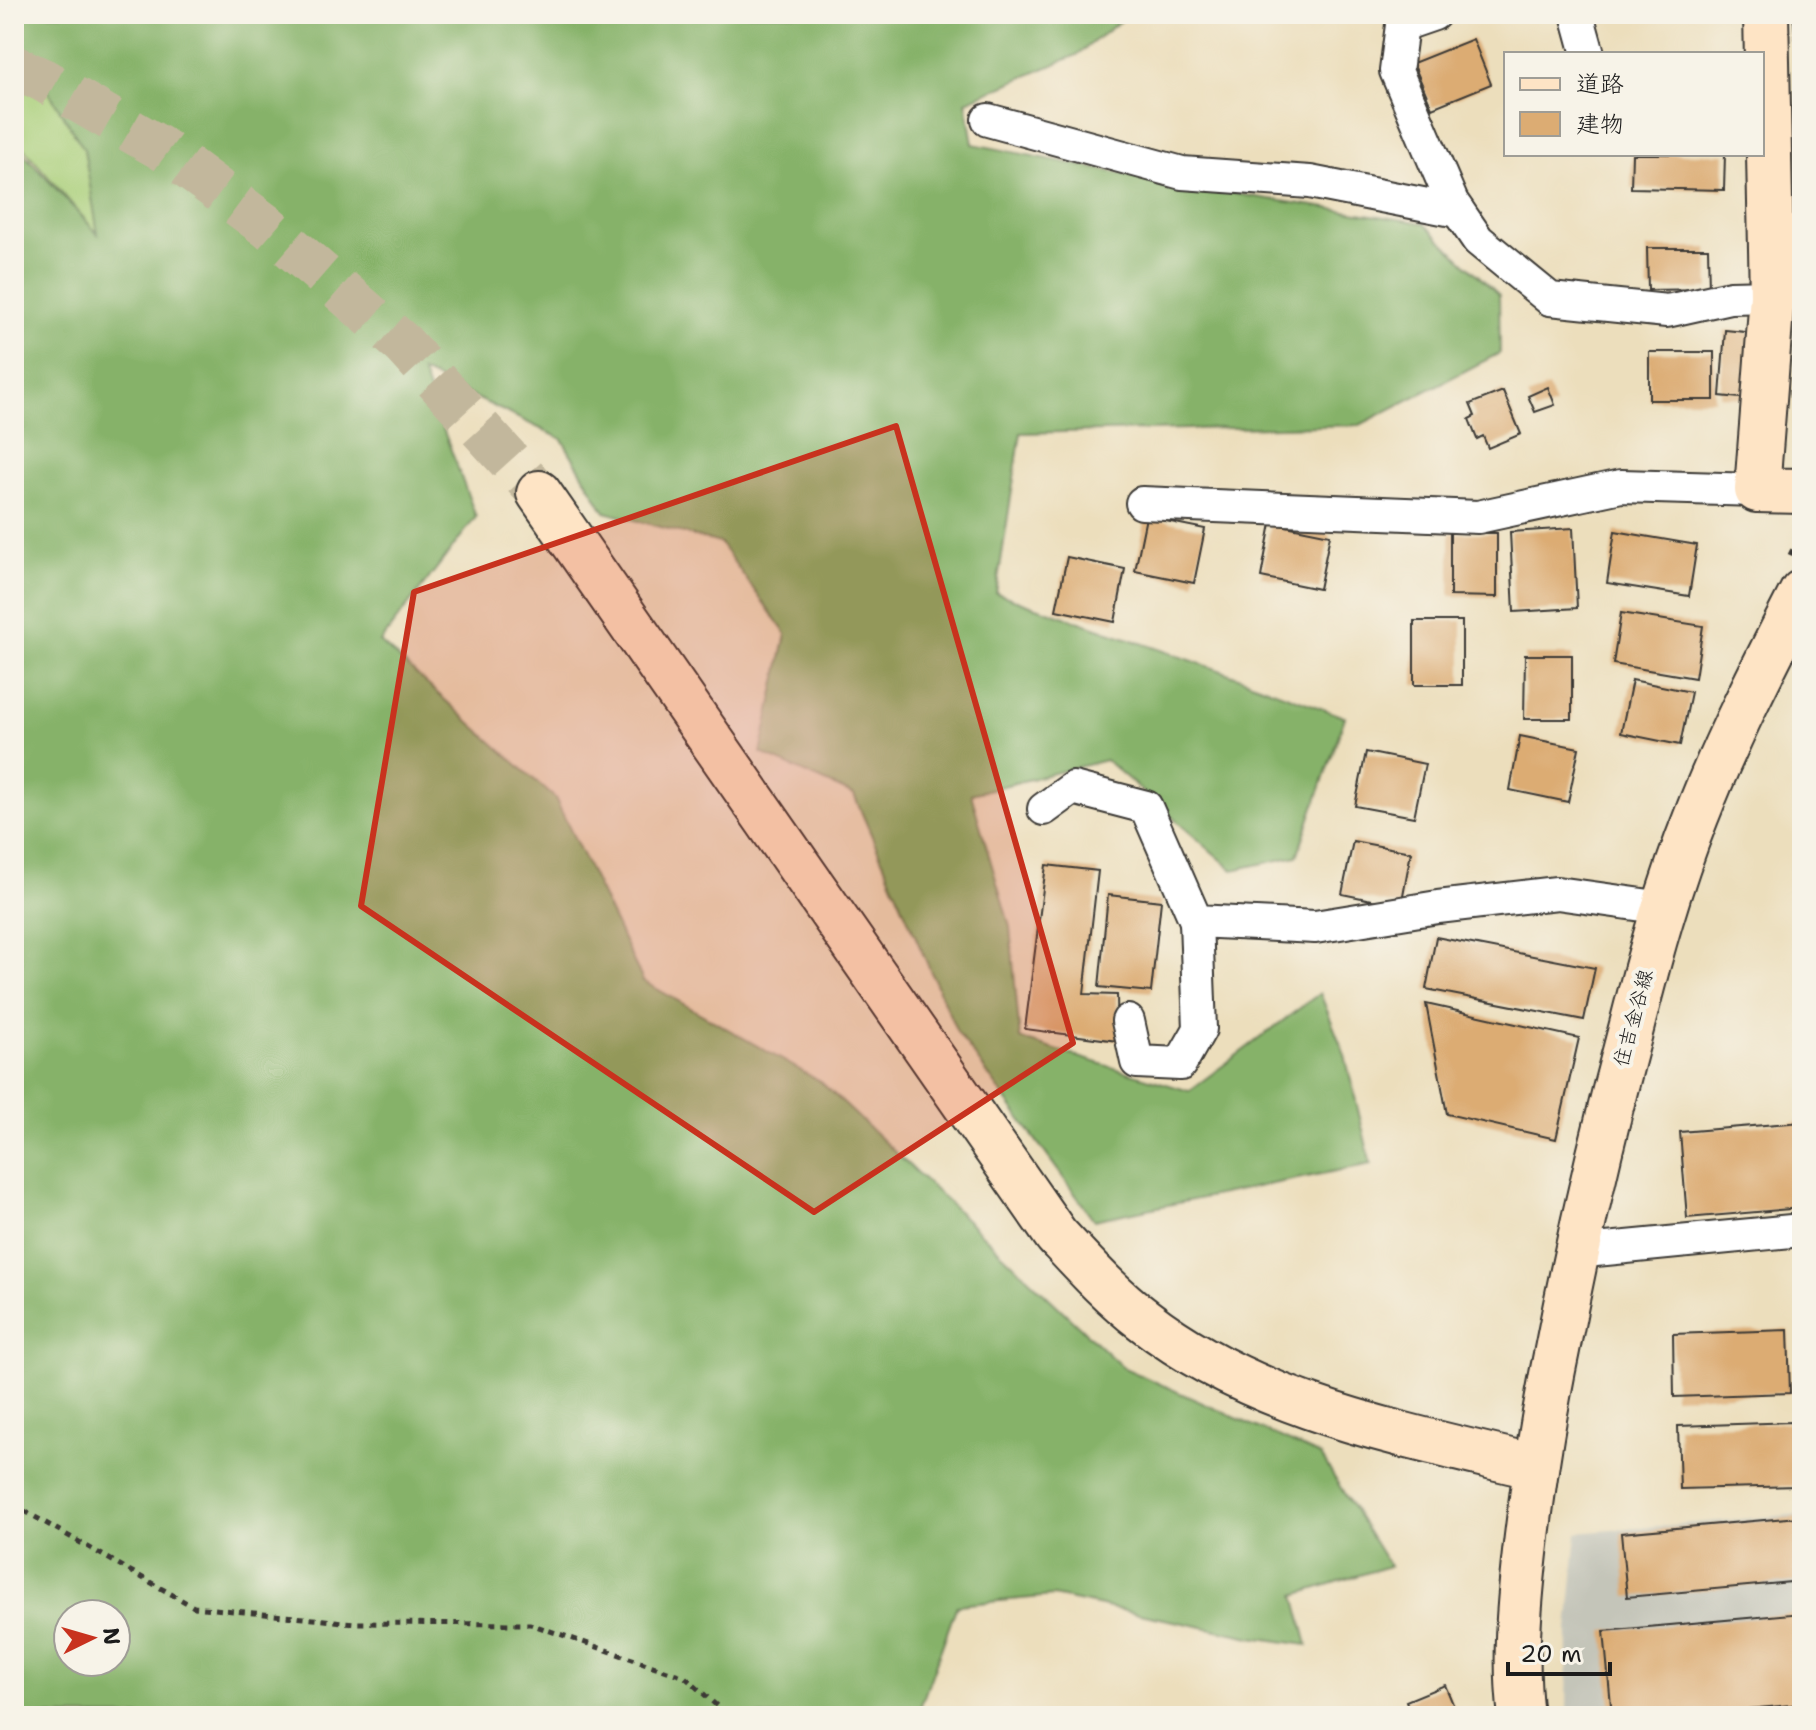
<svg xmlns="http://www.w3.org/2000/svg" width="1816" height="1730" viewBox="0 0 1816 1730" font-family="'Shantell Sans','Klee One',sans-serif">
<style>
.industrial{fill:#c4c5b9}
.green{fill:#a9cf79;stroke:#62764a;stroke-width:2}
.forest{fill:#86b269;stroke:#516742;stroke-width:2;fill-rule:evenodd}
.building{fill:#dcac73}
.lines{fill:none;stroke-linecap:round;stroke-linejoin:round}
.secondary-tunnel{stroke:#c2b79c;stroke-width:44;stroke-dasharray:44 22;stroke-linecap:butt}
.street-casing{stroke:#3b3934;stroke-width:36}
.secondary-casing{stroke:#3b3934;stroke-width:48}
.path{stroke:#3b3934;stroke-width:5;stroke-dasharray:6 6;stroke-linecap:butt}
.street{stroke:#fff;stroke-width:32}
.secondary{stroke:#fee4c5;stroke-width:44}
.marked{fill:#c8321e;fill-opacity:0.2;stroke:#c8321e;stroke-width:6;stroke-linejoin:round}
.labels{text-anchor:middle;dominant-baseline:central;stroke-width:8;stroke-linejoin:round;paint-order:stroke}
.street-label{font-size:20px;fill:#1c1c1c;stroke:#f7f3e8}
</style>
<rect width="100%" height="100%" fill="#f7f3e8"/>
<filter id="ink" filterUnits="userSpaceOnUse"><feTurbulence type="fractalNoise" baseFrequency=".0125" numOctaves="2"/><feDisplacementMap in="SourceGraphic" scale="16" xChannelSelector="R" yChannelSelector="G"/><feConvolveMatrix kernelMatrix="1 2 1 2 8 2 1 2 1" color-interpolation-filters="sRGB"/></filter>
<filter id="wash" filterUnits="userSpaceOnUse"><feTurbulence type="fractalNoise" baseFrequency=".006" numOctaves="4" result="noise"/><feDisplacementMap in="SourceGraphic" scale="32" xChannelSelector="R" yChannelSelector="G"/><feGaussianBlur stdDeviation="1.8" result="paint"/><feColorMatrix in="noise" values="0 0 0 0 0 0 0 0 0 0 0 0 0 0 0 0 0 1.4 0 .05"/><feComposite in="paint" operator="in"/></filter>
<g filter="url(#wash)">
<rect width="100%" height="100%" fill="#ecdebc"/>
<path class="industrial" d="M1802 1514V1716H1567L1568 1629 1577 1533Z"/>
<path class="green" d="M14 35 84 149 99 236 14 137Z"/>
<path class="forest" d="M14 14H1129L1077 55 966 101 973 144 1173 184 1423 223 1499 295 1500 353 1360 425 1021 433 996 593 1222 671 1345 717 1297 856 1233 870 1106 760 971 794 1010 927 1020 1039 1189 1091 1320 993 1345 1055 1371 1164 1094 1220 957 1032 854 795 761 753 786 634 720 543 605 512 562 439 422 372 476 517 380 642 555 798 643 981 821 1082 1122 1367 1321 1456 1389 1566 1295 1595 1308 1645 1251 1637 1053 1596 957 1605 917 1716H14V143L98 234 84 149 14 35ZM68 1614H116V1662H68Z"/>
<g id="blocks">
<g class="building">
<path d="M1793 14H1802V41L1796 42Z"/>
<path d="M1473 39 1491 84 1432 108 1413 63Z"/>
<path d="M1632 154H1725L1724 190 1631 188Z"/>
<path d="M1647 248H1708L1709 289 1648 290Z"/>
<path d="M1725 330 1755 333 1750 399 1720 396Z"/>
<rect x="1649" y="352" width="65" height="48"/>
<path d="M1548 387 1555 405 1535 412 1528 396Z"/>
<path d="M1503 391 1521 434 1488 448 1483 436 1477 439 1469 419 1475 416 1470 404Z"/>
<path d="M1146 517 1205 529 1194 583 1135 571Z"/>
<path d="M1271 523 1330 535 1319 589 1261 577Z"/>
<path d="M1573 528 1577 608 1514 612 1510 532Z"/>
<path d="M1615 531 1697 545 1689 596 1607 583Z"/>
<path d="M1450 533H1497V597L1450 596Z"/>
<path d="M1067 557 1125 569 1115 622 1056 610Z"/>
<path d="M1621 613 1703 626 1695 678 1613 664Z"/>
<rect x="1414" y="621" width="48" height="64"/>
<path d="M1525 655H1572V719H1524Z"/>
<path d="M1632 680 1691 692 1680 745 1621 733Z"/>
<path d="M1520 736 1579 748 1568 802 1510 790Z"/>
<path d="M1366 752 1425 764 1414 817 1355 806Z"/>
<path d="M1353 841 1411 852 1401 906 1342 894Z"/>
<path d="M1046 865 1098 871 1084 994 1117 995 1118 1041 1025 1029Z"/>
<path d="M1108 895 1161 901 1151 992 1099 987Z"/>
<path d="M1436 937 1595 968 1584 1020 1426 989Z"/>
<path d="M1426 1004 1579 1038 1556 1139 1447 1114Z"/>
<path d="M1802 1122V1208L1687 1218 1680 1132Z"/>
<path d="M1788 1330 1790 1393 1674 1397 1673 1334Z"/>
<path d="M1793 1422 1796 1486 1680 1489 1678 1426Z"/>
<path d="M1798 1517 1802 1581 1627 1597 1621 1533Z"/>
<path d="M1802 1613V1704L1669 1716H1612L1604 1631Z"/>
<path d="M1445 1685 1458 1716H1412L1406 1701Z"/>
</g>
</g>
</g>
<g filter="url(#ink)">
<use href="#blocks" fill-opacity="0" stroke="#3b3934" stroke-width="2"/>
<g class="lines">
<path class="secondary-tunnel" d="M14 67 43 80 164 150 268 227 403 344 539 493"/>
<defs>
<g id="street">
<path d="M1434 14 1402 25 1396 71 1452 202 1478 240 1550 299 1667 311 1730 297 1772 296"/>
<path d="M1577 14 1588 54"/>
<path d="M988 120 1182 173 1310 182 1458 211"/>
<path d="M1142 503 1478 517 1621 486 1757 490"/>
<path d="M1044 809 1073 788 1146 807 1196 921 1315 927 1438 907 1557 893 1664 908"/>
<path d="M1128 1021 1137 1062 1180 1064 1200 1029 1196 921"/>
<path d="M1575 1252 1802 1230"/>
</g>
<g id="secondary">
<path d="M1766 14 1772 296 1757 490 1802 491"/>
<path d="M539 493 1056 1235C1084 1265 1111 1295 1144 1320 1256 1407 1400 1434 1535 1467"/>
<path d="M1521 1716C1514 1662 1519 1607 1525 1553 1533 1484 1543 1417 1557 1350 1578 1240 1603 1133 1632 1025 1650 954 1669 885 1696 817 1726 740 1764 666 1802 592"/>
</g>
</defs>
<use href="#street" class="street-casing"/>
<use href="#secondary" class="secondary-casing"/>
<g class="path">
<path d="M1790 555 1802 531"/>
<path d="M14 1505 194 1607 354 1623 530 1624 685 1677 728 1716"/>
</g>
<use href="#street" class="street"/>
<use href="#secondary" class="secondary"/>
</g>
</g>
<path class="marked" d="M896 426 1073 1043 814 1212 361 906 414 592Z"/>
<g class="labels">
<g class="street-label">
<text transform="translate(1633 1018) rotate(-75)">住吉金谷線</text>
</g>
</g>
<rect width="1816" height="1730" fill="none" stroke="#f7f3e8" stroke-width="48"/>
<rect x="1504" y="52" width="260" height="104" fill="#f7f3e8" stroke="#9f9d96" stroke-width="2"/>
<rect x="1520" y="78" width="40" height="12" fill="#fee4c5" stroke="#9f9d96" stroke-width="2"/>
<text x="1576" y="92" font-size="24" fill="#1c1c1c">道路</text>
<rect x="1520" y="112" width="40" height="24" fill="#dcac73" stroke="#9f9d96" stroke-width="2"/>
<text x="1576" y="132" font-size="24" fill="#1c1c1c">建物</text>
<g transform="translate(92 1638) rotate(85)"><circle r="38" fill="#f7f3e8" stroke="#9f9d96" stroke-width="2"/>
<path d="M0-6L14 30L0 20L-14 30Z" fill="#c8321e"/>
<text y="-12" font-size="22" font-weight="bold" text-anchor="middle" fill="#1c1c1c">N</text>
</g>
<path d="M1508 1662v12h102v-12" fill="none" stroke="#1c1c1c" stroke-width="4"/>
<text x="1520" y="1662" font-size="24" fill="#1c1c1c" stroke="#f7f3e8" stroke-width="6" paint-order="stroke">20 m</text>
</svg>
